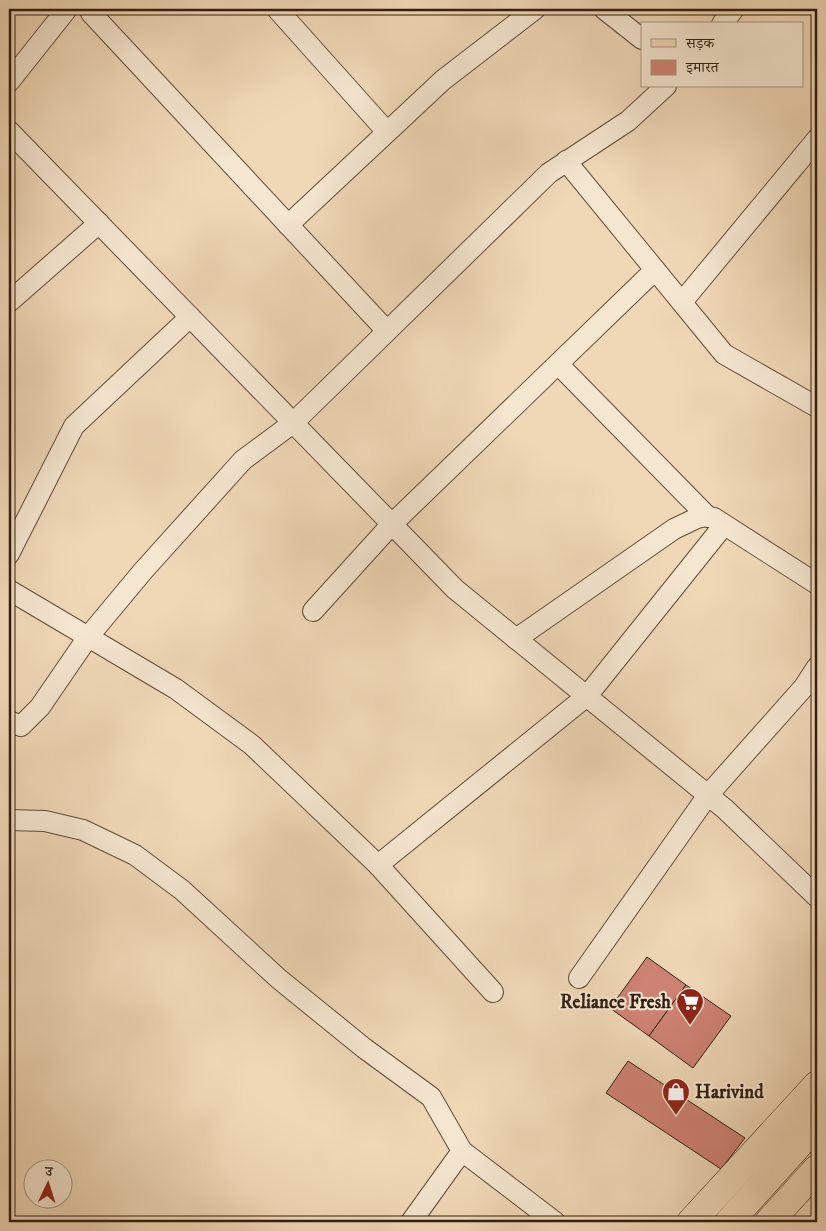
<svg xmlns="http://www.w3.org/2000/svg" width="826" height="1231" viewBox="0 0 826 1231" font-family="'IM FELL DW Pica','Noto Serif Devanagari',serif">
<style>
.building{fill:#ce8273;stroke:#321e11}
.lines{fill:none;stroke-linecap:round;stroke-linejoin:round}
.minor-casing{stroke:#624c3a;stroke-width:22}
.primary-casing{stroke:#321e11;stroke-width:29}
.minor{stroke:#f5e6d0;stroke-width:20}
.primary{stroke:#f0d8b7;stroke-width:28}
.labels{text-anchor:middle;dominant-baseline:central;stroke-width:4;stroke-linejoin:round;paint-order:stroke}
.poi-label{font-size:19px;font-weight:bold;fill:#321e11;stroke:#f5e6d0;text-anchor:end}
</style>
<rect width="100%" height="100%" fill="#f0d8b7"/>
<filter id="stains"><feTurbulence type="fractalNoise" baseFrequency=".004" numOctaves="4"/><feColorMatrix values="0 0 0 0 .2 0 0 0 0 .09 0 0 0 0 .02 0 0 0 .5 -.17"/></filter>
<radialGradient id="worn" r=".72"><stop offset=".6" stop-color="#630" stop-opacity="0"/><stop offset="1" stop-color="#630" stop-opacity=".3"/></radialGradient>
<g class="building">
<path d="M647 957 686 985 649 1036 610 1008Z"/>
<path d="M686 985 731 1016 693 1068 649 1036Z"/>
<path d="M628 1061 745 1138 721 1169 606 1093Z"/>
</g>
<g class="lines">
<defs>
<g id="minor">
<path d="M91 9V13L387 331"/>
<path d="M277 9 387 132"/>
<path d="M604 9 642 39"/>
<path d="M722 24 734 9"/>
<path d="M9 82 67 9"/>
<path d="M9 131 455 589 725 809 817 897"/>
<path d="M566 161 724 354 817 407"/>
<path d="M288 225 443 80 535 9"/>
<path d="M9 302 99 223"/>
<path d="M682 302 817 139"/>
<path d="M558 364 708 517"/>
<path d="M9 554 74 426 190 317"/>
<path d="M9 590 176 689 252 745 378 865 493 992"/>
<path d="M313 611 391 525 655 270"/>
<path d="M516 639 674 529 697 518 705 516 714 518 817 584"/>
<path d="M9 721 21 726 40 707 88 637 143 571 243 460 293 423 549 173 628 121 666 86"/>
<path d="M9 820 45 821 83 830 135 855 182 890 279 979 364 1048 431 1097 462 1151 555 1222"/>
<path d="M378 865 587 696 724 525"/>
<path d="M579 978 708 795 804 687 817 667"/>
<path d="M411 1222 462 1151"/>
</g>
<g id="primary">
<path d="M691 1222 817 1085"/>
<path d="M729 1222 817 1124"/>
<path d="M769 1222 817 1169"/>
</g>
</defs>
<use href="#minor" class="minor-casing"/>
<use href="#primary" class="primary-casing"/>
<use href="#minor" class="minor"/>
<use href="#primary" class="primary"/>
</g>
<defs>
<symbol id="supermarket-pin" viewBox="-11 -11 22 30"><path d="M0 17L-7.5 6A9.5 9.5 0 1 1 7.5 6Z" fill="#8f2418" stroke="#f5e6d0"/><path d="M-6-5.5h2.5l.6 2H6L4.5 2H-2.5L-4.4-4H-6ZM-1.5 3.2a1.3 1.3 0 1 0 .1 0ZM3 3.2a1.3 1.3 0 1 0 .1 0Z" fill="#fff"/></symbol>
<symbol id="shop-pin" viewBox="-11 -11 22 30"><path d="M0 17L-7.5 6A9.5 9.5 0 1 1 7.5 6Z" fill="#8f2418" stroke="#f5e6d0"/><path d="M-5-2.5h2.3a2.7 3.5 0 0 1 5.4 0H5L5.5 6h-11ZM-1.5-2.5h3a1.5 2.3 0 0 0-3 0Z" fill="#fff"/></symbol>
</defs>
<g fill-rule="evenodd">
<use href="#supermarket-pin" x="674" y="986" width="32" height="43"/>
<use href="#shop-pin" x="660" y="1076" width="32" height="43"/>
</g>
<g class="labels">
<g class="poi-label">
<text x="671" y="1002">Reliance Fresh</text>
<text x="695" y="1092" text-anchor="start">Harivind</text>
</g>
</g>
<rect width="826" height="1231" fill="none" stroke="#f0d8b7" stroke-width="30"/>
<rect x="10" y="10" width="806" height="1211" fill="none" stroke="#321e11" stroke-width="2.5"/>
<rect x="15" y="15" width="796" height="1201" fill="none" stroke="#321e11"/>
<rect x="641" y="22" width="162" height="65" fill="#f5e6d0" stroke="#a79684"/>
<rect x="651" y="39" width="25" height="8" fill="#f0d8b7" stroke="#a79684"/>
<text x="686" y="48" font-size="15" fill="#321e11">सड़क</text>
<rect x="651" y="60" width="25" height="15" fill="#ce8273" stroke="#a79684"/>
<text x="686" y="72" font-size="15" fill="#321e11">इमारत</text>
<g transform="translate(48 1184) rotate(4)"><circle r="24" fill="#f5e6d0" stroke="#a79684"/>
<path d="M0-4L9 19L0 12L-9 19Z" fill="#8f2418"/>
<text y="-8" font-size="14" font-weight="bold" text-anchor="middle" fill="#321e11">उ</text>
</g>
<rect width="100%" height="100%" filter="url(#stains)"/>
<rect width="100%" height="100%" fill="url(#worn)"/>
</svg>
